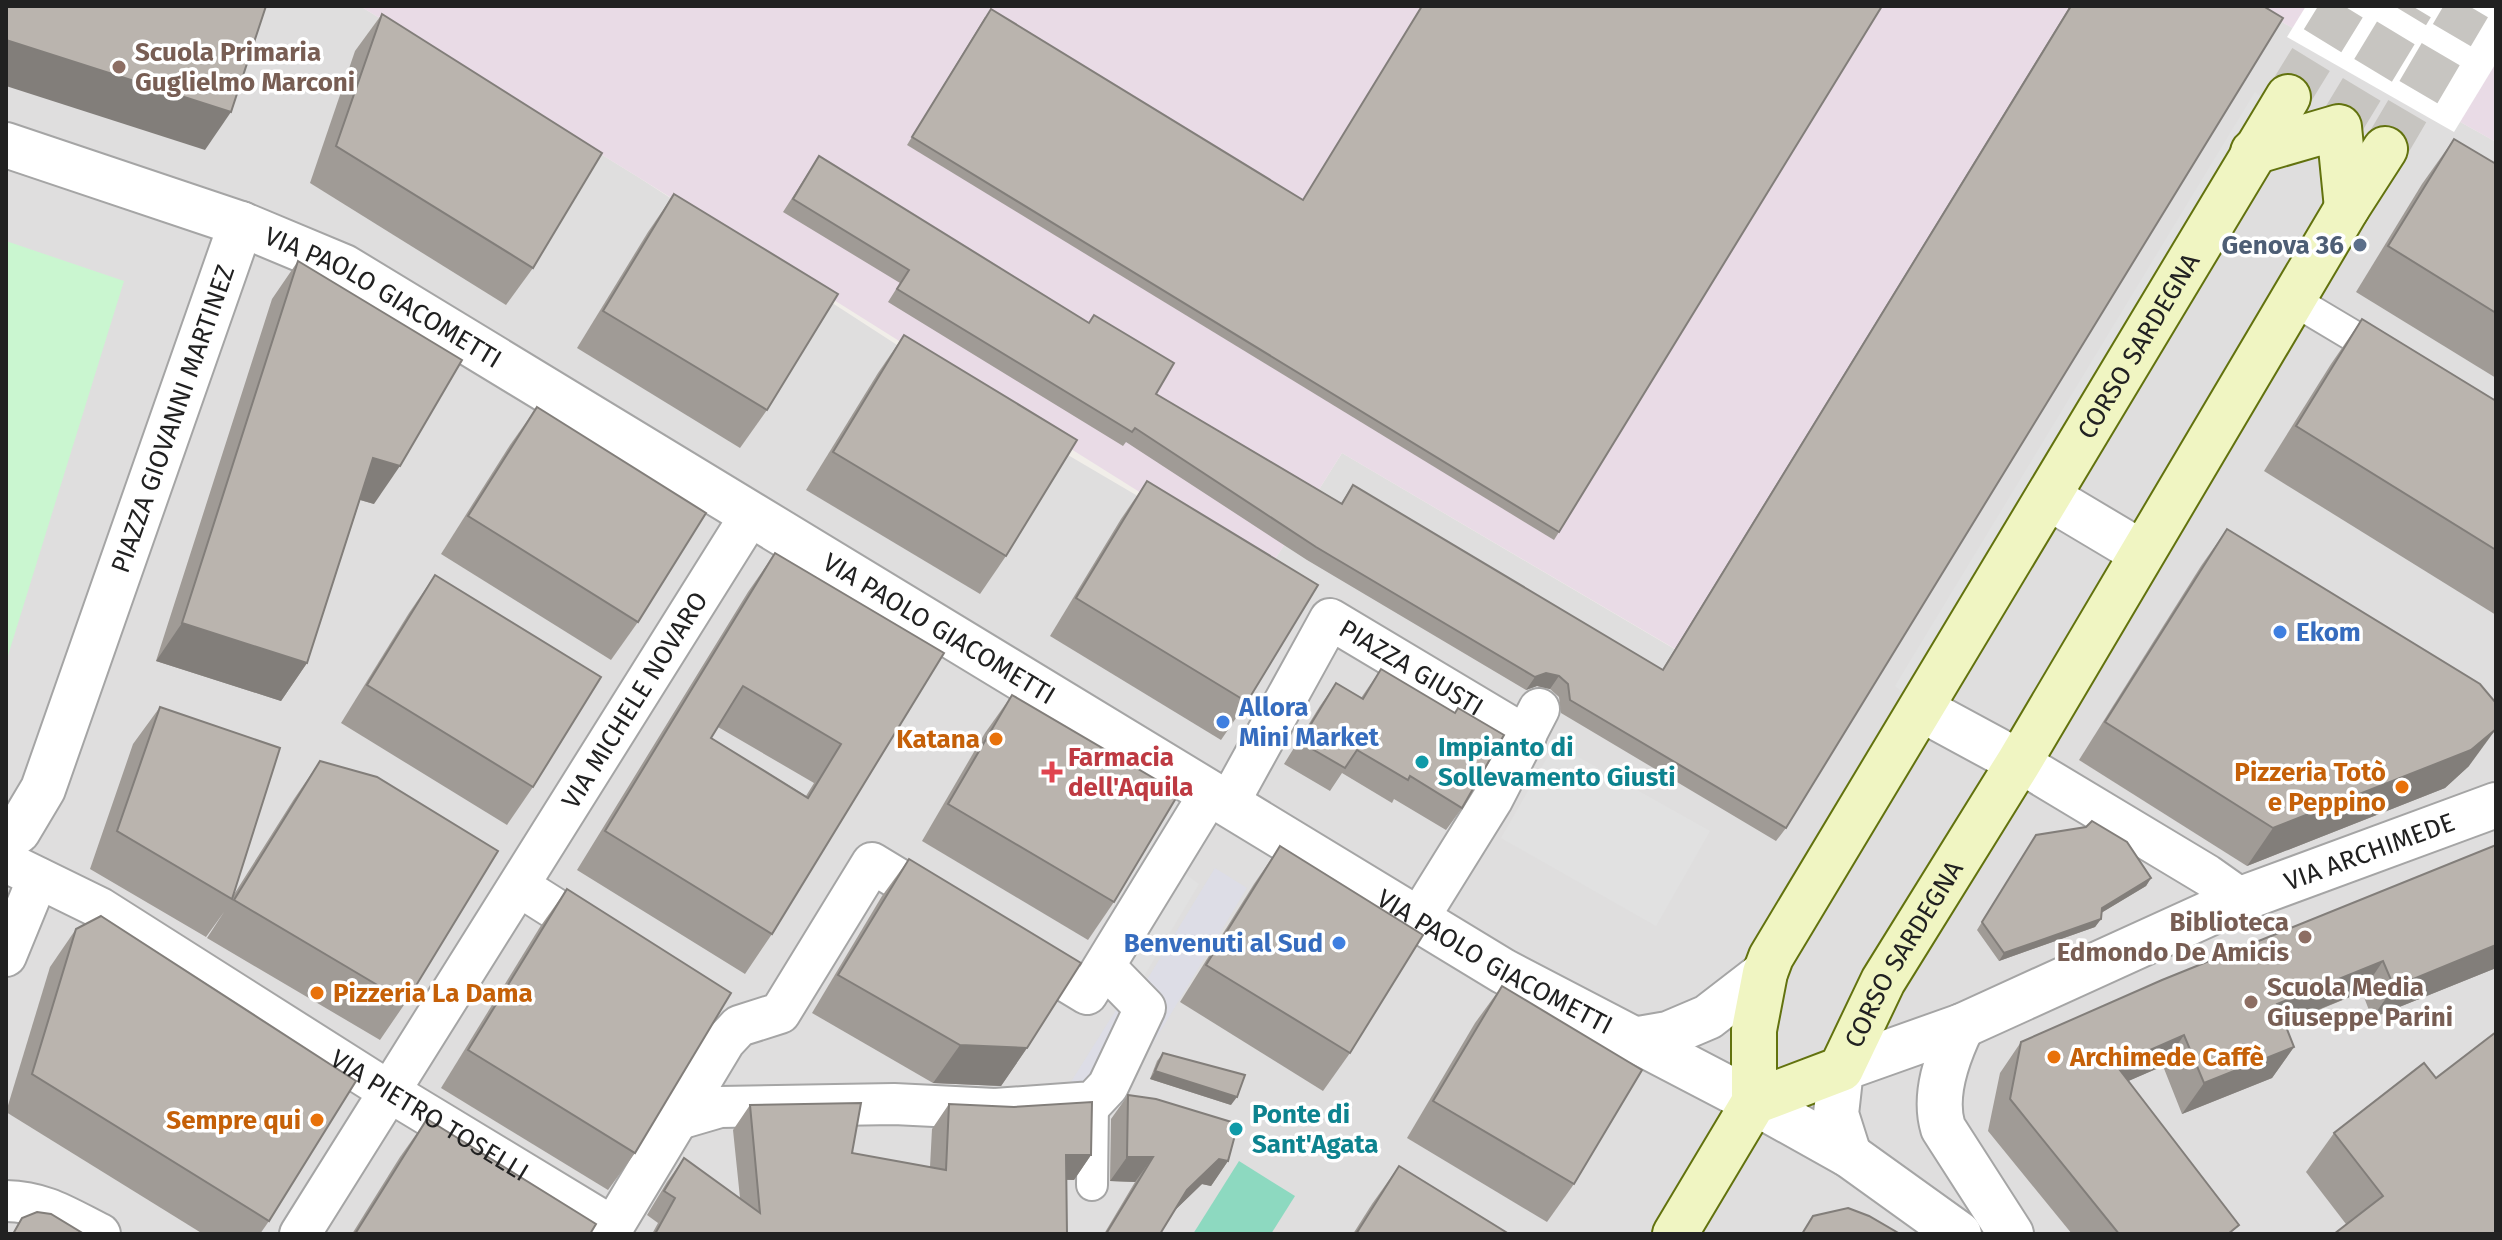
<svg xmlns="http://www.w3.org/2000/svg" width="2502" height="1240" viewBox="0 0 2502 1240" font-family="'Fira Sans',sans-serif">
<style>
.residential{fill:#dfdede}
.industrial{fill:#e9dbe6}
.park{fill:#caf6d0}
.pitch{fill:#8dd9c0}
.parking{fill:#e1e1e1}
.plaza{fill:#dddde6}
.pier{fill:#fff}
.lines{fill:none;stroke-linecap:round;stroke-linejoin:round}
.secondary-tunnel{stroke:#c7c5c1;stroke-width:44;stroke-dasharray:44 22;stroke-linecap:butt}
.pedestrian-casing{stroke:#a5a5a5;stroke-width:34}
.minor-casing{stroke:#a5a5a5;stroke-width:44}
.tertiary-casing{stroke:#a5a5a5;stroke-width:48}
.secondary-casing{stroke:#62720e;stroke-width:48}
.pedestrian{stroke:#fff;stroke-width:30}
.minor{stroke:#fff;stroke-width:40}
.tertiary{stroke:#fff;stroke-width:44}
.secondary{stroke:#f0f5c2;stroke-width:44}
.wall{fill:#a09b96;fill-rule:evenodd}
.shaded-wall{fill:#827e7a}
.building{fill:#bab4ae;stroke:#827e7a;stroke-width:2;fill-rule:evenodd}
.education-dot{fill:#8d6e63;stroke:#fff;stroke-width:3}
.service-dot{fill:#5c6f8a;stroke:#fff;stroke-width:3}
.shop-dot{fill:#3f7fe0;stroke:#fff;stroke-width:3}
.food-dot{fill:#e8710a;stroke:#fff;stroke-width:3}
.culture-dot{fill:#0f9aa8;stroke:#fff;stroke-width:3}
.health-dot{fill:#e0444e;stroke:#fff;stroke-width:3}
.labels{text-anchor:middle;dominant-baseline:central;stroke-width:7;stroke-linejoin:round;paint-order:stroke}
.education-label{font-size:26px;font-weight:bold;fill:#785e54;stroke:#fff;text-anchor:start}
.service-label{font-size:26px;font-weight:bold;fill:#4e5e75;stroke:#fff;text-anchor:end}
.street-label{font-size:26px;fill:#212121;stroke:#fff}
.shop-label{font-size:26px;font-weight:bold;fill:#366cbe;stroke:#fff;text-anchor:start}
.food-label{font-size:26px;font-weight:bold;fill:#c56008;stroke:#fff;text-anchor:end}
.culture-label{font-size:26px;font-weight:bold;fill:#0d838f;stroke:#fff;text-anchor:start}
.health-label{font-size:26px;font-weight:bold;fill:#be3a42;stroke:#fff;text-anchor:start}
</style>
<rect width="100%" height="100%" fill="#f1eee9"/>
<path class="residential" d="M6 6H360L638 177 1056 448 1267 572 1342 453 1822 736 2264 12 2496 142V1234H6Z"/>
<path class="industrial" d="M360 6H2496V142L2264 12 1823 736 1342 453 1267 572 638 177Z"/>
<path class="park" d="M6 241 124 281 6 662Z"/>
<path class="pitch" d="M1239 1161 1295 1196 1271 1234H1193Z"/>
<g class="parking">
<path d="M2255 92 2274 108 1916 703 1895 686Z"/>
<path d="M1555 744 1710 831 1656 926 1501 838Z"/>
<path d="M1175 866 1199 884 1140 983 1117 969Z"/>
</g>
<path class="plaza" d="M1215 868 1247 888 1129 1083 1069 1085 1121 1002 1131 1006Z"/>
<path class="pier" d="M2306 6H2496V63L2454 132 2287 37Z"/>
<g class="lines">
<g class="secondary-tunnel">
<path d="M2288 97 2344 6"/>
<path d="M2339 127 2412 6"/>
<path d="M2385 149 2469 6"/>
</g>
<defs>
<g id="pedestrian">
<path d="M2293 300 2387 356"/>
<path d="M1092 1185 1093 1102"/>
</g>
<g id="minor">
<path d="M2019 762 2207 875 2241 899"/>
<path id="s1" d="M1228 804 1330 619 1526 736"/>
<path id="s2" d="M6 862 100 908 390 1092 613 1227 725 1041 739 1026 780 1013 872 863 943 906"/>
<path d="M519 886 601 938"/>
<path d="M1418 919 1492 800 1539 709"/>
<path d="M1021 954 1087 994 1210 793"/>
<path d="M6 956 38 878"/>
<path d="M679 1119 720 1107 894 1104 995 1109 1093 1102 1108 1086 1145 1008 1105 967"/>
<path d="M6 1201C45 1202 66 1217 100 1234"/>
<path id="s3" d="M300 1234 750 516"/>
</g>
<g id="tertiary">
<path id="s4" d="M6 145 241 224 344 267 1503 971 1754 1102 1849 1155 1959 1234"/>
<path d="M2048 497 2142 553"/>
<path d="M1921 709 2019 762"/>
<path id="s5" d="M6 840 18 831 43 789 241 224"/>
<path d="M1962 1026C1947 1057 1933 1095 1943 1128L2011 1234"/>
<path d="M1633 1040 1668 1034 1708 1017 1765 973"/>
<path id="s6" d="M1849 1155 1836 1114 1841 1069 1962 1026 2241 899 2496 805"/>
</g>
<g id="secondary">
<path d="M2253 152 2339 127 2347 208"/>
<path id="s7" d="M1754 1102 1841 1069 1883 981 2019 762 2347 208 2385 149"/>
<path id="s8" d="M1675 1234 1754 1102V1030L1765 973 1771 957 2288 97"/>
</g>
</defs>
<use href="#pedestrian" class="pedestrian-casing"/>
<use href="#minor" class="minor-casing"/>
<use href="#tertiary" class="tertiary-casing"/>
<use href="#secondary" class="secondary-casing"/>
<use href="#pedestrian" class="pedestrian"/>
<use href="#minor" class="minor"/>
<use href="#tertiary" class="tertiary"/>
<use href="#secondary" class="secondary"/>
</g>
<g class="wall">
<path d="M2070 6H2263L1786 828 1776 841 1561 713 1559 697 1550 689 1537 686 1526 690 1307 560 1126 442 1123 446 888 302 900 283 783 212 819 156 1156 394 1341 503 1353 485 1662 670Z"/>
<path d="M382 14 533 268 506 305 310 183 355 51Z"/>
<path d="M985 17 1559 532 1554 540 907 145Z"/>
<path d="M2454 139 2496 164V378L2356 292 2422 184Z"/>
<path d="M674 194 767 410 740 448 577 348 648 232Z"/>
<path d="M298 261 374 504 360 500 307 663 281 701 156 661 272 299Z"/>
<path d="M2362 319 2496 401V615L2264 471 2331 364Z"/>
<path d="M904 335 1006 556 980 594 806 490 878 373Z"/>
<path d="M537 407 638 622 611 660 441 554 510 445Z"/>
<path d="M1147 481 1247 702 1221 740 1050 636 1121 519Z"/>
<path d="M2227 529 2469 766 2445 788 2247 866 2079 760 2201 566Z"/>
<path d="M775 553 944 653 772 934 745 974 577 870 748 592ZM718 727 814 783 806 796 711 738Z"/>
<path d="M435 575 533 787 507 825 341 723 409 613Z"/>
<path d="M1381 669 1462 808 1446 830 1394 799 1392 803 1342 773 1330 791 1284 764 1320 706 1336 683 1361 698Z"/>
<path d="M1012 695 1114 902 1088 940 922 841 985 733Z"/>
<path d="M160 707 233 896 294 799 320 761 406 1002 380 1040 207 938 224 912 206 937 90 869 133 744Z"/>
<path d="M2030 844 2151 878 2146 886 2101 913V919L2095 927 1999 961 1977 930Z"/>
<path d="M2496 845V968L2372 1018 2362 992 2285 1024 2294 1047 2272 1078 2182 1114 2163 1066 2128 1081 2233 1234H2072L1988 1131 2000 1073 2021 1042Z"/>
<path d="M1280 846 1350 1053 1323 1091 1180 1002 1254 884Z"/>
<path d="M909 859 1027 1048 1001 1086 933 1083 812 1013 882 896Z"/>
<path d="M567 889 635 1153 608 1190 441 1088 540 927Z"/>
<path d="M76 929 269 1221 260 1234H203L6 1112 50 967Z"/>
<path d="M1502 986 1574 1184 1547 1222 1407 1138 1475 1023Z"/>
<path d="M1163 1053 1231 1105 1150 1079 1157 1061Z"/>
<path d="M2436 1078 2496 1234 2346 1224 2306 1172 2334 1133Z"/>
<path d="M1128 1095 1228 1161 1211 1186 1202 1184 1175 1210 1160 1234H1104L1135 1182 1110 1181 1111 1119Z"/>
<path d="M949 1104 1091 1155 1074 1180H1066L1067 1234H652L658 1223 647 1215 667 1182 684 1158 740 1198 733 1130 750 1105 852 1153 930 1167 932 1129Z"/>
<path d="M427 1119 590 1234H352L400 1157Z"/>
<path d="M1399 1166 1509 1234H1353L1372 1204Z"/>
</g>
<g class="shaded-wall">
<path d="M6 40 231 112 205 150 6 86Z"/>
<path d="M373 458 400 466 374 504 347 496Z"/>
<path d="M182 623 307 663 281 701 156 661Z"/>
<path d="M1546 673 1559 676 1550 689 1537 686 1526 690 1535 677Z"/>
<path d="M2496 729 2469 766 2445 788 2247 866 2273 828Z"/>
<path d="M2151 878 2146 886 2096 916 2102 908Z"/>
<path d="M2101 919 2095 927 1999 961 2004 953Z"/>
<path d="M2496 945V968L2372 1018 2394 987Z"/>
<path d="M2383 961 2362 992 2255 1035 2277 1004Z"/>
<path d="M2184 1035 2163 1066 2094 1096 2116 1065Z"/>
<path d="M960 1045 1027 1048 1001 1086 933 1083Z"/>
<path d="M2294 1047 2272 1078 2182 1114 2204 1083Z"/>
<path d="M1155 1071 1237 1097 1231 1105 1150 1079Z"/>
<path d="M1066 1155H1091L1074 1180 1049 1179Z"/>
<path d="M1127 1157H1153L1135 1182 1110 1181Z"/>
<path d="M1219 1159 1228 1161 1211 1186 1202 1184 1170 1215 1187 1190Z"/>
</g>
<g class="building">
<path d="M6 6H266L231 112 6 40Z"/>
<path d="M1422 6H1882L1559 532 912 137 991 9 1303 200Z"/>
<path d="M2071 6H2263L2283 18 1786 828 1570 700 1568 684 1559 676 1546 673 1535 677 1316 547 1135 428 1132 432 897 289 909 270 793 199 819 156 1089 323 1094 315 1174 363 1156 394 1342 504 1353 485 1663 670Z"/>
<path d="M382 14 602 153 533 268 336 146Z"/>
<path d="M2454 139 2496 164V313L2388 246Z"/>
<path d="M674 194 838 294 767 410 603 311Z"/>
<path d="M298 261 462 360 400 466 373 458 307 663 182 623Z"/>
<path d="M2362 319 2496 401V550L2296 426Z"/>
<path d="M904 335 1077 440 1006 556 833 452Z"/>
<path d="M537 407 706 513 638 622 468 516Z"/>
<path d="M1147 481 1318 585 1247 702 1076 598Z"/>
<path d="M2227 529 2480 684 2496 703V729L2471 750 2273 828 2105 722Z"/>
<path d="M775 553 944 653 772 934 605 831ZM743 686 841 744 808 798 711 738Z"/>
<path d="M435 575 601 677 533 787 367 685Z"/>
<path d="M1381 669 1455 713 1458 708 1504 735 1462 808 1410 776 1408 780 1357 750 1345 768 1300 742 1336 683 1363 699Z"/>
<path d="M1012 695 1179 793 1114 902 948 804Z"/>
<path d="M160 707 280 748 232 899 117 831Z"/>
<path d="M320 761 377 777 498 851 406 1002 234 900Z"/>
<path d="M2092 821 2127 842 2151 878 2102 908 2101 919 2004 953 1982 922 2036 835 2086 827Z"/>
<path d="M2496 845V945L2394 987 2383 961 2277 1004 2294 1047 2204 1083 2184 1035 2116 1065 2239 1225 2228 1234H2119L2010 1099 2021 1042 2162 980Z"/>
<path d="M1280 846 1423 935 1350 1053 1206 965Z"/>
<path d="M909 859 1081 963 1027 1048 960 1045 838 975Z"/>
<path d="M567 889 731 993 635 1153 468 1050Z"/>
<path d="M101 916 356 1081 269 1221 32 1074 76 929Z"/>
<path d="M1502 986 1642 1070 1574 1184 1433 1101Z"/>
<path d="M2496 1032V1234H2334L2383 1196 2334 1133 2424 1063 2436 1078Z"/>
<path d="M1163 1053 1245 1075 1237 1097 1155 1071Z"/>
<path d="M1128 1095 1156 1099 1238 1124 1228 1161 1219 1159 1187 1190 1160 1234H1106L1153 1157H1127Z"/>
<path d="M1092 1102 1091 1155H1066L1067 1234H655L675 1198 664 1191 684 1158 760 1213 750 1105 861 1103 852 1153 946 1170 949 1104 1014 1107Z"/>
<path d="M427 1119 596 1224 590 1234H355Z"/>
<path d="M1399 1166 1509 1234H1356Z"/>
<path d="M1848 1208 1869 1216 1900 1234H1802L1813 1216Z"/>
<path d="M37 1212 51 1214 84 1234H13L22 1218Z"/>
</g>
<g class="education-dot">
<circle cx="119" cy="67" r="8"/>
<circle cx="2305" cy="937" r="8"/>
<circle cx="2251" cy="1002" r="8"/>
</g>
<circle class="service-dot" cx="2360" cy="245" r="8"/>
<g class="shop-dot">
<circle cx="2280" cy="632" r="8"/>
<circle cx="1223" cy="722" r="8"/>
<circle cx="1339" cy="943" r="8"/>
</g>
<g class="food-dot">
<circle cx="996" cy="739" r="8"/>
<circle cx="2402" cy="787" r="8"/>
<circle cx="317" cy="993" r="8"/>
<circle cx="2054" cy="1057" r="8"/>
<circle cx="317" cy="1120" r="8"/>
</g>
<g class="culture-dot">
<circle cx="1422" cy="762" r="8"/>
<circle cx="1236" cy="1129" r="8"/>
</g>
<path class="health-dot" d="M1048 760h8v8h8v8h-8v8h-8v-8h-8v-8h8z"/>
<g class="labels">
<g class="education-label">
<text x="135" y="52">Scuola Primaria<tspan x="135" dy="30">Guglielmo Marconi</tspan></text>
<text x="2289" y="922" text-anchor="end">Biblioteca<tspan x="2289" dy="30">Edmondo De Amicis</tspan></text>
<text x="2267" y="987">Scuola Media<tspan x="2267" dy="30">Giuseppe Parini</tspan></text>
</g>
<g class="service-label">
<text x="2344" y="245">Genova 36</text>
</g>
<g class="street-label">
<text stroke="none"><textPath href="#s4" startOffset="408">VIA PAOLO GIACOMETTI</textPath></text>
<text stroke="none"><textPath href="#s8" startOffset="1014">CORSO SARDEGNA</textPath></text>
<text stroke="none"><textPath href="#s5" startOffset="456">PIAZZA GIOVANNI MARTINEZ</textPath></text>
<text stroke="none"><textPath href="#s4" startOffset="1056">VIA PAOLO GIACOMETTI</textPath></text>
<text stroke="none"><textPath href="#s1" startOffset="306">PIAZZA GIUSTI</textPath></text>
<text stroke="none"><textPath href="#s3" startOffset="630">VIA MICHELE NOVARO</textPath></text>
<text stroke="none"><textPath href="#s6" startOffset="660">VIA ARCHIMEDE</textPath></text>
<text stroke="none"><textPath href="#s7" startOffset="224">CORSO SARDEGNA</textPath></text>
<text stroke="none"><textPath href="#s4" startOffset="1704">VIA PAOLO GIACOMETTI</textPath></text>
<text stroke="none"><textPath href="#s2" startOffset="494">VIA PIETRO TOSELLI</textPath></text>
</g>
<g class="shop-label">
<text x="2296" y="632">Ekom</text>
<text x="1239" y="707">Allora<tspan x="1239" dy="30">Mini Market</tspan></text>
<text x="1323" y="943" text-anchor="end">Benvenuti al Sud</text>
</g>
<g class="food-label">
<text x="980" y="739">Katana</text>
<text x="2386" y="772">Pizzeria Totò<tspan x="2386" dy="30">e Peppino</tspan></text>
<text x="333" y="993" text-anchor="start">Pizzeria La Dama</text>
<text x="2070" y="1057" text-anchor="start">Archimede Caffè</text>
<text x="301" y="1120">Sempre qui</text>
</g>
<g class="culture-label">
<text x="1438" y="747">Impianto di<tspan x="1438" dy="30">Sollevamento Giusti</tspan></text>
<text x="1252" y="1114">Ponte di<tspan x="1252" dy="30">Sant'Agata</tspan></text>
</g>
<g class="health-label">
<text x="1068" y="757">Farmacia<tspan x="1068" dy="30">dell'Aquila</tspan></text>
</g>
</g>
<rect width="2502" height="1240" fill="none" stroke="#212121" stroke-width="16"/>
</svg>
